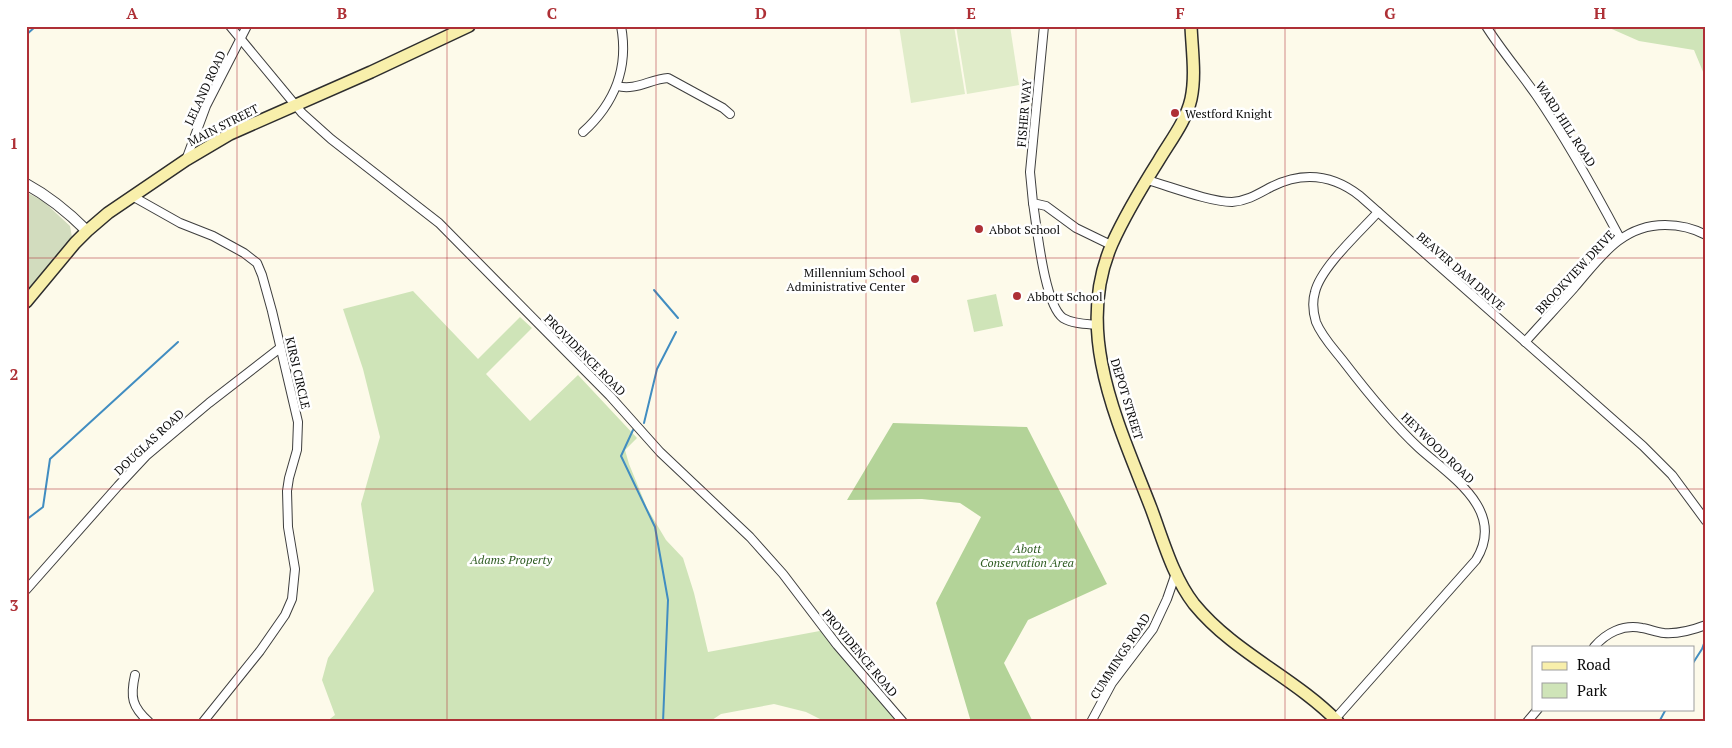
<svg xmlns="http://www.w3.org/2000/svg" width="1732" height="748" viewBox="0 0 1732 748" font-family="'PT Serif',serif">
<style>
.green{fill:#cfe4b8}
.forest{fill:#b3d398}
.cemetery{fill:#d2dcbe}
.pitch{fill:#e0ecc9}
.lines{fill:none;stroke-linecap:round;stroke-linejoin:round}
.stream{stroke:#418dc1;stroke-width:2}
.minor-casing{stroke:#3e3e3e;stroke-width:10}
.tertiary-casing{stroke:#3e3e3e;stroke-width:12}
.secondary-casing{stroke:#2d2d2d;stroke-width:14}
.minor{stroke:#fff;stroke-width:8}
.tertiary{stroke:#fff;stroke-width:10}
.secondary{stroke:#f8efab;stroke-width:11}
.grid{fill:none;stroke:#ae3036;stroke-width:1;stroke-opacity:0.55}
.poi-dot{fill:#ae3036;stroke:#fff;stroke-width:2}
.labels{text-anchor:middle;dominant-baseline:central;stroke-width:5;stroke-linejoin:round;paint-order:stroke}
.street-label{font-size:12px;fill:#0b0b0b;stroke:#fff}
.poi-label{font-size:12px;fill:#0b0b0b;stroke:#fff;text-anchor:start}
.park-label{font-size:12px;font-style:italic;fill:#2e5c22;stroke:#fff}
.neatline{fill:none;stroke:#ae3036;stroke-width:2}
.grid-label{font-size:16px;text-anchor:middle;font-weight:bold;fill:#ae3036}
</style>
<rect width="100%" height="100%" fill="#fdfaea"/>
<g class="green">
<path d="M1605 26H1706V79L1694 50 1639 41Z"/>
<path d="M413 291 478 359 520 317 532 328 486 374 530 421 578 375 637 438 625 450 629 464 647 508 666 540 683 558 694 593 708 652 825 630 900 722H826L806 712 774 704 721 714 709 722H326L335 715 322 680 328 658 374 591 361 504 380 437 363 369 343 309Z"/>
<path d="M996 294 1003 326 974 332 967 300Z"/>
</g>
<path class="forest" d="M893 423 1027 427 1107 584 1028 620 1004 663 1033 722H971L936 603 981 517 960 503 922 499 847 500Z"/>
<path class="cemetery" d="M26 192 43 201 70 226 72 237 26 296Z"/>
<g class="pitch">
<path d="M899 26H954L965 94 911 103Z"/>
<path d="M956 26H1010L1019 85 967 94Z"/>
</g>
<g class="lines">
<g class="stream">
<path d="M26 35 36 26"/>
<path d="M654 290 678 318"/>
<path d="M644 423 657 369 676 332"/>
<path d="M633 430 621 456 655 527 668 600 663 722"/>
<path d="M26 520 43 507 50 459 178 342"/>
<path d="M1693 663 1702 649 1706 638"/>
<path d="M1659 722 1666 709"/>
</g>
<defs>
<g id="minor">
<path d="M230 26 302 113 331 139 439 223 610 396 660 452 750 537 783 574 837 645 903 722"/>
<path d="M1044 26 1030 172 1033 203 1046 206 1076 228 1111 245"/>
<path d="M1486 26C1501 50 1520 72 1536 95 1567 140 1594 189 1620 238"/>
<path d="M617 86C636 91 650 79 668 78L723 108 730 114"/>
<path d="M583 132C614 104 629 68 621 26"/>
<path d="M186 160 206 106 247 26"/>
<path d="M1147 180C1169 186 1210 202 1232 202 1247 201 1258 194 1271 187 1303 171 1332 174 1360 196L1643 446 1672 475 1706 521"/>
<path d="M132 196 180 223 213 236 244 253 257 263 262 275 272 311 298 422 297 450 289 478 287 491 288 527 295 569 292 599 285 615 260 651 203 722"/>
<path d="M1033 203C1037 227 1044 304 1063 318 1073 324 1086 324 1097 325"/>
<path d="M1525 342C1541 324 1558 306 1574 288 1600 258 1621 225 1665 225 1679 225 1693 228 1706 235"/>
<path d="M26 590 118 486 146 456 209 403 280 348"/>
<path d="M1594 647C1606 633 1623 624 1642 628 1649 629 1656 632 1664 633 1678 634 1693 630 1706 625"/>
<path d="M135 675C130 697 132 707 149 722"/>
<path d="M1335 719 1476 560C1507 510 1450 476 1419 448 1391 422 1367 392 1344 362 1334 349 1322 337 1316 322 1313 312 1312 302 1315 292 1321 267 1360 232 1378 212"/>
<path d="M1091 722 1112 683 1153 629 1167 599 1176 573"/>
<path d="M1527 722 1538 709"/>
</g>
<path id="tertiary" d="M26 184C50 197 68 212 87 231"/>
<g id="secondary">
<path d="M1191 26C1192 50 1196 76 1191 99 1186 121 1171 140 1159 160 1142 187 1125 215 1112 244 1073 333 1119 425 1151 508 1163 540 1173 577 1194 604 1234 653 1294 677 1338 722"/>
<path d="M26 302 75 243 87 231 108 213 186 160 230 134 371 72 469 26"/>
</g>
</defs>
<use href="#minor" class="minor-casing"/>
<use href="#tertiary" class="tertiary-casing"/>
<use href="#secondary" class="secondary-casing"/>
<use href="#minor" class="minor"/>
<use href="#tertiary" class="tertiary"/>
<use href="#secondary" class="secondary"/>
</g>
<path class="grid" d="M237 26V722M447 26V722M656 26V722M866 26V722M1076 26V722M1285 26V722M1495 26V722M26 258H1706M26 489H1706"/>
<g class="poi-dot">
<circle cx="1175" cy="113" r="5"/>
<circle cx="979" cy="229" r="5"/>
<circle cx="915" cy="279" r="5"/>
<circle cx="1017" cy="296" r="5"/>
</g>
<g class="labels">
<g class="street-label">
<text transform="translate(205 88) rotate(-65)">LELAND ROAD</text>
<text transform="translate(1024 113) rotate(-85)">FISHER WAY</text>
<text transform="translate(1566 124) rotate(57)">WARD HILL ROAD</text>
<text transform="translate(223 125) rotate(-27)">MAIN STREET</text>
<text transform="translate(1461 271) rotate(41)">BEAVER DAM DRIVE</text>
<text transform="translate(1575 272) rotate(-47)">BROOKVIEW DRIVE</text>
<text transform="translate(585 355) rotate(45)">PROVIDENCE ROAD</text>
<text transform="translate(298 373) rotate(77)">KIRSI CIRCLE</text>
<text transform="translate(1127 399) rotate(73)">DEPOT STREET</text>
<text transform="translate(149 442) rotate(-43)">DOUGLAS ROAD</text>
<text transform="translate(1438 448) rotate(44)">HEYWOOD ROAD</text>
<text transform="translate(860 653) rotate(50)">PROVIDENCE ROAD</text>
<text transform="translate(1120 656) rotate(-57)">CUMMINGS ROAD</text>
</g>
<g class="poi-label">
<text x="1185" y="113">Westford Knight</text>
<text x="989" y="229">Abbot School</text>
<text x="905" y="272" text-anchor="end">Millennium School<tspan x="905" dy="14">Administrative Center</tspan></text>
<text x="1027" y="296">Abbott School</text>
</g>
<g class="park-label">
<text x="1027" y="548">Abott<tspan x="1027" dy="14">Conservation Area</tspan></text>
<text x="511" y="559">Adams Property</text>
</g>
</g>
<rect width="1732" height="748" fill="none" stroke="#ffffff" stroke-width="55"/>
<rect x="1532" y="646" width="162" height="65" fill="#ffffff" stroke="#9d9d9d"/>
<rect x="1542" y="662" width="25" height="8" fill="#f8efab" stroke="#9d9d9d"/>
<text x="1577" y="670" font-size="15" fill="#0b0b0b">Road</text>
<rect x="1542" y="683" width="25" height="15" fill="#cfe4b8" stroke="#9d9d9d"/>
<text x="1577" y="696" font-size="15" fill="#0b0b0b">Park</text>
<rect x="28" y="28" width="1676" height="692" class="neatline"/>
<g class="grid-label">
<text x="132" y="19">A</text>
<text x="342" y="19">B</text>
<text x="552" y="19">C</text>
<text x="761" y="19">D</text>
<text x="971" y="19">E</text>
<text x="1180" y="19">F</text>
<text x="1390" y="19">G</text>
<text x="1600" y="19">H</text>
<text x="14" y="149">1</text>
<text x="14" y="380">2</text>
<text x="14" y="611">3</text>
</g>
</svg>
